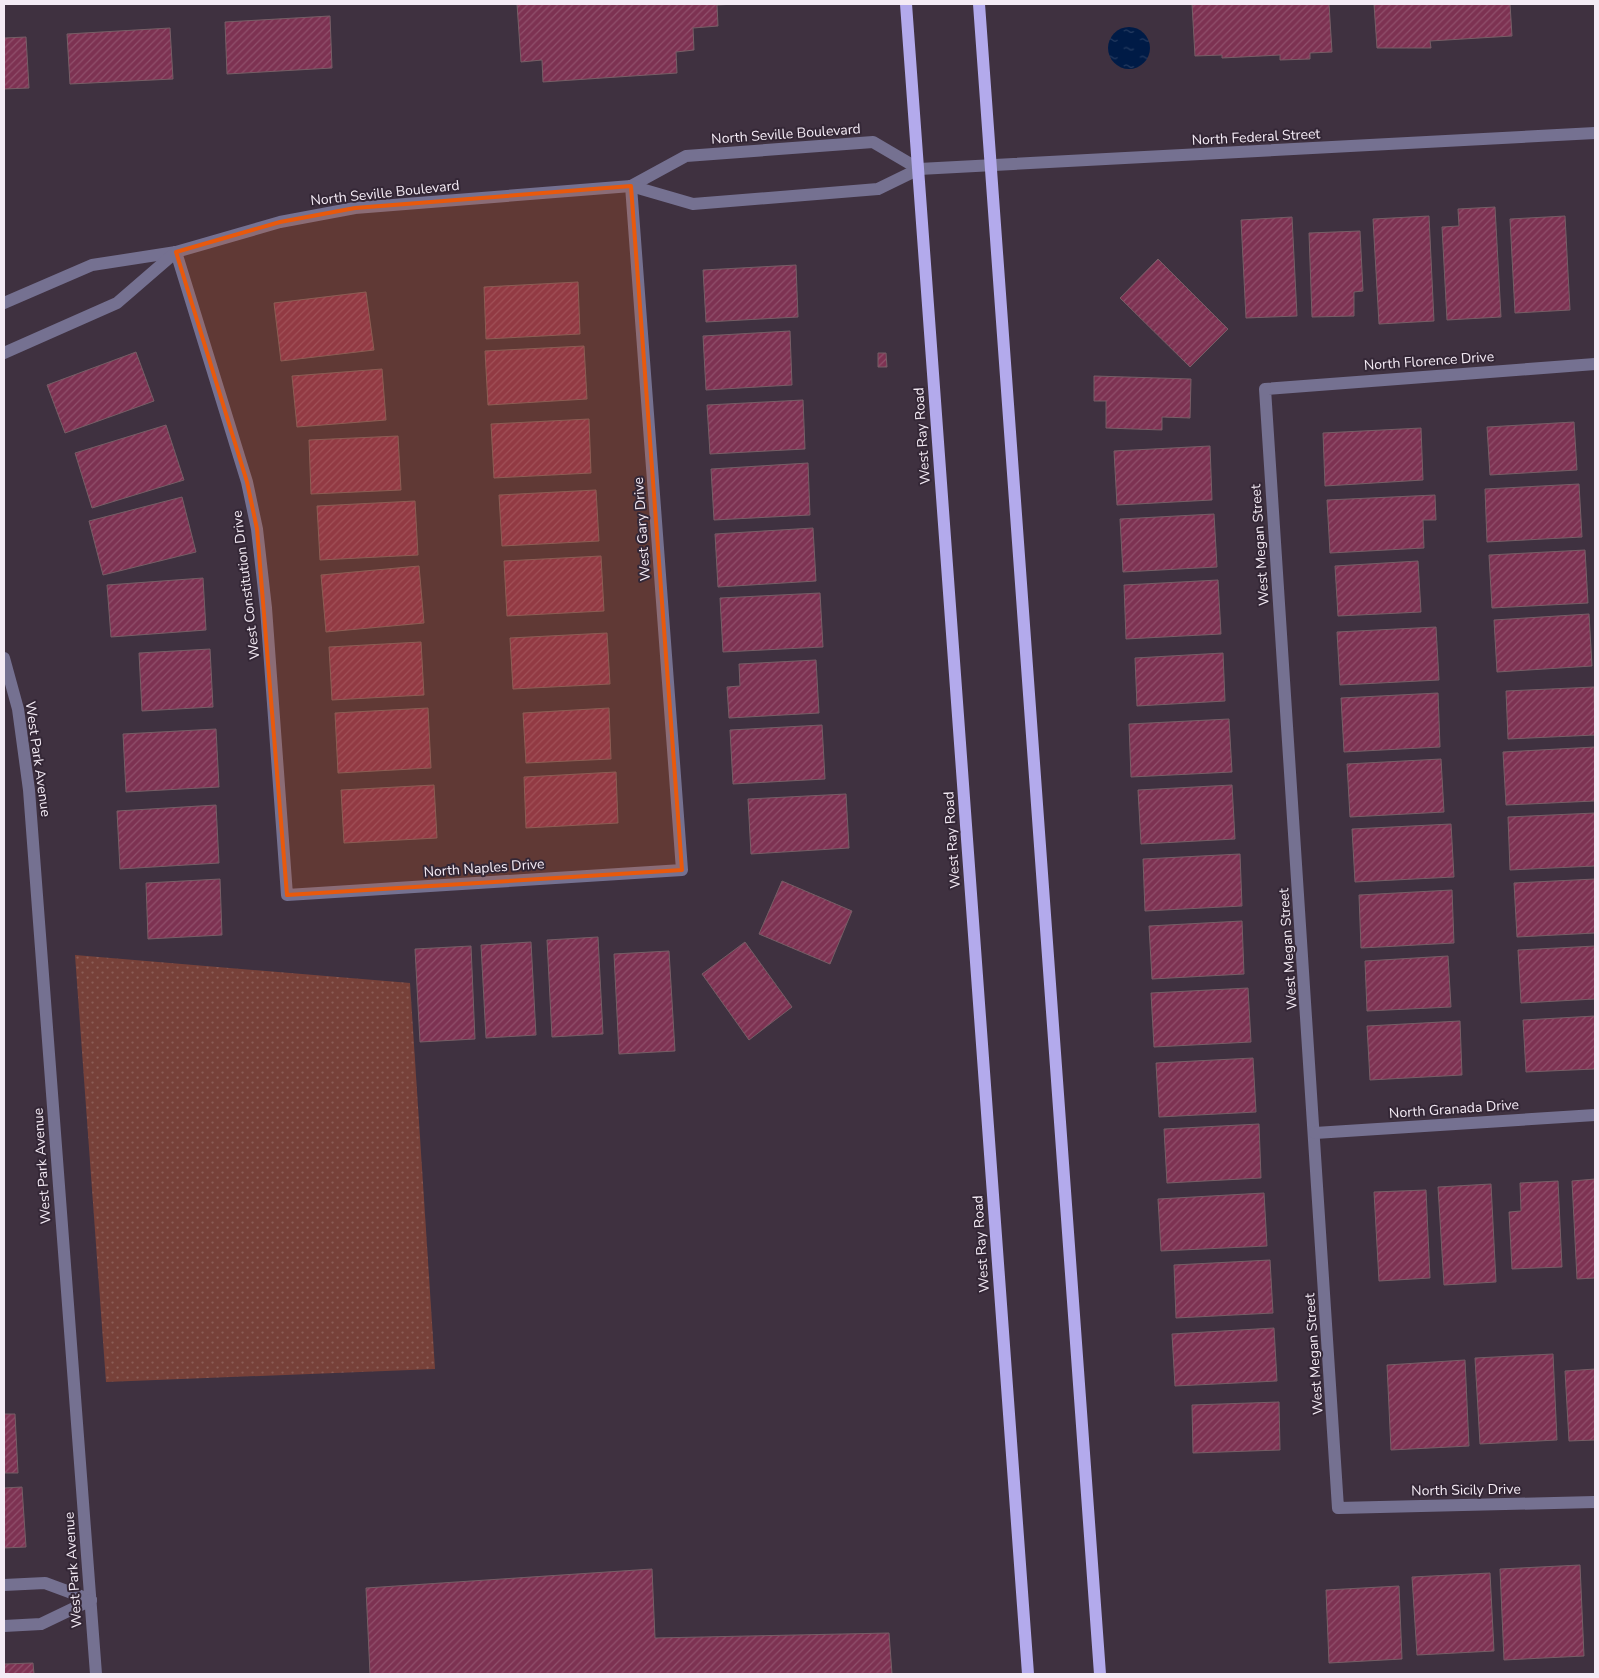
<svg xmlns="http://www.w3.org/2000/svg" width="1599" height="1678" viewBox="0 0 1599 1678" font-family="'Nunito Sans',sans-serif">
<style>
.park{fill:url(#park-dots)}
.water{fill:url(#water-ripples)}
.building{fill:url(#building-hatch);stroke:#765e66}
.lines{fill:none;stroke-linecap:round;stroke-linejoin:round}
.minor{stroke:#757191;stroke-width:12}
.major{stroke:#b3aaec;stroke-width:12}
.marked{fill:#e8590c;fill-opacity:0.2;stroke:#e8590c;stroke-width:4;stroke-linejoin:round}
.labels{text-anchor:middle;dominant-baseline:central;stroke-width:4;stroke-linejoin:round;paint-order:stroke}
.street-label{font-size:14px;fill:#f4ebf5;stroke:#342736}
</style>
<defs>
<pattern id="park-dots" width="8" height="8" patternUnits="userSpaceOnUse" patternTransform="scale(1.25)"><rect width="8" height="8" fill="#774139"/><path d="M2 2h.1M6 6h.1" fill="none" stroke="#8b5d56" stroke-width="1.8" stroke-linecap="round"/></pattern>
<pattern id="water-ripples" width="26" height="14" patternUnits="userSpaceOnUse" patternTransform="scale(1.25)"><rect width="26" height="14" fill="#001b46"/><path d="M2 4q2-2 4 0t4 0M15 11q2-2 4 0t4 0" fill="none" stroke="#263c61"/></pattern>
<pattern id="building-hatch" width="6" height="6" patternUnits="userSpaceOnUse" patternTransform="scale(1.25)"><rect width="6" height="6" fill="#7d3252"/><path d="M-1 1l2-2M0 6l6-6M5 7l2-2" fill="none" stroke="#90506c"/></pattern>
</defs>
<rect width="100%" height="100%" fill="#3f3140"/>
<path class="park" d="M75 955 410 983 435 1369 106 1382Z"/>
<circle class="water" cx="1129" cy="48" r="21"/>
<g class="building">
<path d="M517 4H735L717 5 718 26 693 28 694 50 676 52 677 73 543 82 542 60 521 62Z"/>
<path d="M1192 4H1329L1332 52 1310 53V59L1280 60V55L1222 58V55L1195 56Z"/>
<path d="M1374 4H1510L1512 36 1430 41 1431 48H1377Z"/>
<path d="M330 16 332 68 227 74 225 22Z"/>
<path d="M170 28 173 79 70 84 67 34Z"/>
<path d="M26 37 29 88 4 89V38Z"/>
<path d="M1495 207 1501 317 1447 320 1442 227 1459 226 1458 209Z"/>
<path d="M1429 216 1434 321 1379 324 1373 219Z"/>
<path d="M1565 216 1570 310 1515 313 1510 219Z"/>
<path d="M1292 217 1297 316 1246 318 1241 220Z"/>
<path d="M1360 231 1363 291 1354 292V316L1312 317 1309 233Z"/>
<path d="M1158 259 1228 329 1190 367 1120 298Z"/>
<path d="M796 265 798 317 706 322 703 270Z"/>
<path d="M578 282 580 334 486 339 484 287Z"/>
<path d="M366 292 374 350 281 361 274 303Z"/>
<path d="M790 331 792 385 706 390 703 336Z"/>
<path d="M584 346 587 399 488 405 485 351Z"/>
<path d="M136 352 154 401 65 433 47 385Z"/>
<path d="M878 353H886L887 367H878Z"/>
<path d="M382 369 386 420 297 427 292 376Z"/>
<path d="M1094 376 1191 379 1190 418 1162 417V430L1106 428V401H1094Z"/>
<path d="M803 400 805 449 710 454 707 405Z"/>
<path d="M589 419 591 473 494 478 491 424Z"/>
<path d="M1574 422 1577 470 1490 475 1487 427Z"/>
<path d="M166 425 184 480 92 508 75 453Z"/>
<path d="M1421 428 1423 480 1325 486 1323 433Z"/>
<path d="M398 436 401 490 311 494 309 440Z"/>
<path d="M1210 446 1212 500 1117 505 1114 451Z"/>
<path d="M808 463 810 515 714 520 711 469Z"/>
<path d="M1579 484 1582 537 1487 542 1485 489Z"/>
<path d="M596 490 599 541 502 546 499 495Z"/>
<path d="M1435 495 1436 520H1423L1424 548 1330 553 1327 500Z"/>
<path d="M182 497 196 552 103 575 89 521Z"/>
<path d="M415 501 418 555 320 560 317 506Z"/>
<path d="M1214 514 1217 567 1123 572 1120 519Z"/>
<path d="M813 528 816 581 718 587 715 534Z"/>
<path d="M1585 550 1588 603 1492 608 1489 555Z"/>
<path d="M601 556 604 611 507 616 504 561Z"/>
<path d="M1418 561 1421 612 1338 616 1335 566Z"/>
<path d="M419 566 424 623 326 632 321 575Z"/>
<path d="M203 578 206 630 111 637 107 585Z"/>
<path d="M1218 580 1221 634 1126 639 1124 585Z"/>
<path d="M820 593 823 647 723 652 720 598Z"/>
<path d="M1589 614 1592 666 1497 672 1494 620Z"/>
<path d="M1436 627 1439 680 1340 685 1337 632Z"/>
<path d="M607 633 610 684 513 689 510 638Z"/>
<path d="M421 642 424 695 332 700 329 647Z"/>
<path d="M210 649 213 707 142 711 139 653Z"/>
<path d="M1223 653 1225 701 1137 706 1135 658Z"/>
<path d="M816 660 819 713 729 718 727 687 740 686 739 664Z"/>
<path d="M1594 687 1595 735 1508 739 1506 691Z"/>
<path d="M1438 693 1440 747 1344 752 1341 698Z"/>
<path d="M428 708 431 768 338 773 335 713Z"/>
<path d="M609 708 611 759 526 763 523 713Z"/>
<path d="M1229 719 1232 772 1131 777 1129 724Z"/>
<path d="M822 725 825 779 733 784 730 730Z"/>
<path d="M216 729 219 787 126 792 123 734Z"/>
<path d="M1595 747V801L1506 805 1503 752Z"/>
<path d="M1441 759 1444 812 1350 817 1347 764Z"/>
<path d="M616 772 618 823 526 828 524 777Z"/>
<path d="M434 785 437 838 344 843 341 790Z"/>
<path d="M1232 785 1235 839 1141 844 1138 790Z"/>
<path d="M846 794 849 848 751 854 748 799Z"/>
<path d="M216 805 219 863 120 869 117 811Z"/>
<path d="M1595 813V866L1510 870 1508 817Z"/>
<path d="M1451 824 1454 877 1355 882 1352 829Z"/>
<path d="M1240 854 1242 906 1145 911 1143 859Z"/>
<path d="M220 879 222 935 148 939 146 883Z"/>
<path d="M1595 879V933L1517 937 1514 883Z"/>
<path d="M782 881 852 911 830 964 759 934Z"/>
<path d="M1452 890 1454 943 1361 948 1359 895Z"/>
<path d="M1242 921 1244 974 1152 979 1149 926Z"/>
<path d="M598 937 603 1034 552 1037 547 940Z"/>
<path d="M531 942 536 1035 486 1038 481 945Z"/>
<path d="M745 942 792 1007 749 1040 702 974Z"/>
<path d="M471 946 475 1039 420 1042 415 949Z"/>
<path d="M1595 946V999L1521 1003 1518 950Z"/>
<path d="M669 951 675 1051 619 1054 614 954Z"/>
<path d="M1448 956 1451 1007 1367 1011 1365 961Z"/>
<path d="M1248 988 1251 1042 1154 1047 1151 993Z"/>
<path d="M1595 1016V1069L1526 1072 1523 1020Z"/>
<path d="M1460 1021 1462 1075 1370 1080 1367 1026Z"/>
<path d="M1253 1058 1256 1112 1159 1117 1156 1063Z"/>
<path d="M1259 1124 1261 1178 1167 1183 1164 1129Z"/>
<path d="M1595 1179V1278L1577 1279 1572 1181Z"/>
<path d="M1558 1181 1562 1267 1512 1269 1509 1212 1521 1211 1520 1183Z"/>
<path d="M1491 1184 1496 1282 1444 1285 1438 1187Z"/>
<path d="M1426 1190 1430 1278 1379 1281 1374 1192Z"/>
<path d="M1264 1193 1267 1246 1161 1251 1158 1199Z"/>
<path d="M1270 1260 1273 1313 1176 1318 1174 1265Z"/>
<path d="M1274 1328 1277 1381 1175 1386 1172 1334Z"/>
<path d="M1553 1354 1557 1440 1480 1444 1475 1358Z"/>
<path d="M1465 1360 1469 1446 1391 1450 1387 1365Z"/>
<path d="M1595 1369V1440L1569 1441 1565 1371Z"/>
<path d="M1279 1402 1280 1450 1193 1453 1192 1405Z"/>
<path d="M4 1414H15L18 1473H4Z"/>
<path d="M22 1487 26 1547 4 1548V1488Z"/>
<path d="M1580 1565 1584 1656 1504 1660 1500 1569Z"/>
<path d="M652 1569 655 1638 889 1633 892 1674H370L366 1588Z"/>
<path d="M1490 1573 1494 1651 1417 1655 1412 1577Z"/>
<path d="M1399 1586 1402 1659 1329 1663 1326 1590Z"/>
<path d="M33 1663 34 1674H4V1664Z"/>
</g>
<g class="lines">
<g class="minor">
<path d="M631 186 686 156 873 142 919 169"/>
<path d="M176 252 247 482 257 529 266 608 287 895 682 870 631 186"/>
<path d="M4 303 92 265 176 252 280 222 355 208 631 186 693 204 878 189 919 169 1595 133"/>
<path d="M4 353 117 303 176 252"/>
<path d="M1595 364 1265 389 1338 1508 1595 1502"/>
<path d="M4 658 18 709 29 790 96 1674"/>
<path d="M1315 1133 1595 1115"/>
<path d="M4 1585 45 1583 91 1600"/>
<path d="M4 1626 41 1624 91 1600"/>
</g>
<g class="major">
<path d="M906 4 1028 1674"/>
<path d="M979 4 1100 1674"/>
</g>
</g>
<path class="marked" d="M631 186 682 870 287 895 257 529 247 482 176 252 280 222 355 208Z"/>
<g class="labels">
<g class="street-label">
<text transform="translate(786 134) rotate(-4)">North Seville Boulevard</text>
<text transform="translate(1256 137) rotate(-3)">North Federal Street</text>
<text transform="translate(385 193) rotate(-6)">North Seville Boulevard</text>
<text transform="translate(1429 361) rotate(-4)">North Florence Drive</text>
<text transform="translate(922 436) rotate(-94)">West Ray Road</text>
<text transform="translate(642 529) rotate(-94)">West Gary Drive</text>
<text transform="translate(1260 545) rotate(-94)">West Megan Street</text>
<text transform="translate(246 585) rotate(-97)">West Constitution Drive</text>
<text transform="translate(38 759) rotate(82)">West Park Avenue</text>
<text transform="translate(952 840) rotate(-94)">West Ray Road</text>
<text transform="translate(484 868) rotate(-4)">North Naples Drive</text>
<text transform="translate(1288 949) rotate(-94)">West Megan Street</text>
<text transform="translate(1454 1109) rotate(-4)">North Granada Drive</text>
<text transform="translate(42 1166) rotate(-94)">West Park Avenue</text>
<text transform="translate(981 1244) rotate(-94)">West Ray Road</text>
<text transform="translate(1314 1354) rotate(-94)">West Megan Street</text>
<text transform="translate(1466 1490) rotate(-1)">North Sicily Drive</text>
<text transform="translate(73 1570) rotate(-94)">West Park Avenue</text>
</g>
</g>
<rect width="1599" height="1678" fill="none" stroke="#f4ebf5" stroke-width="10"/>
</svg>
